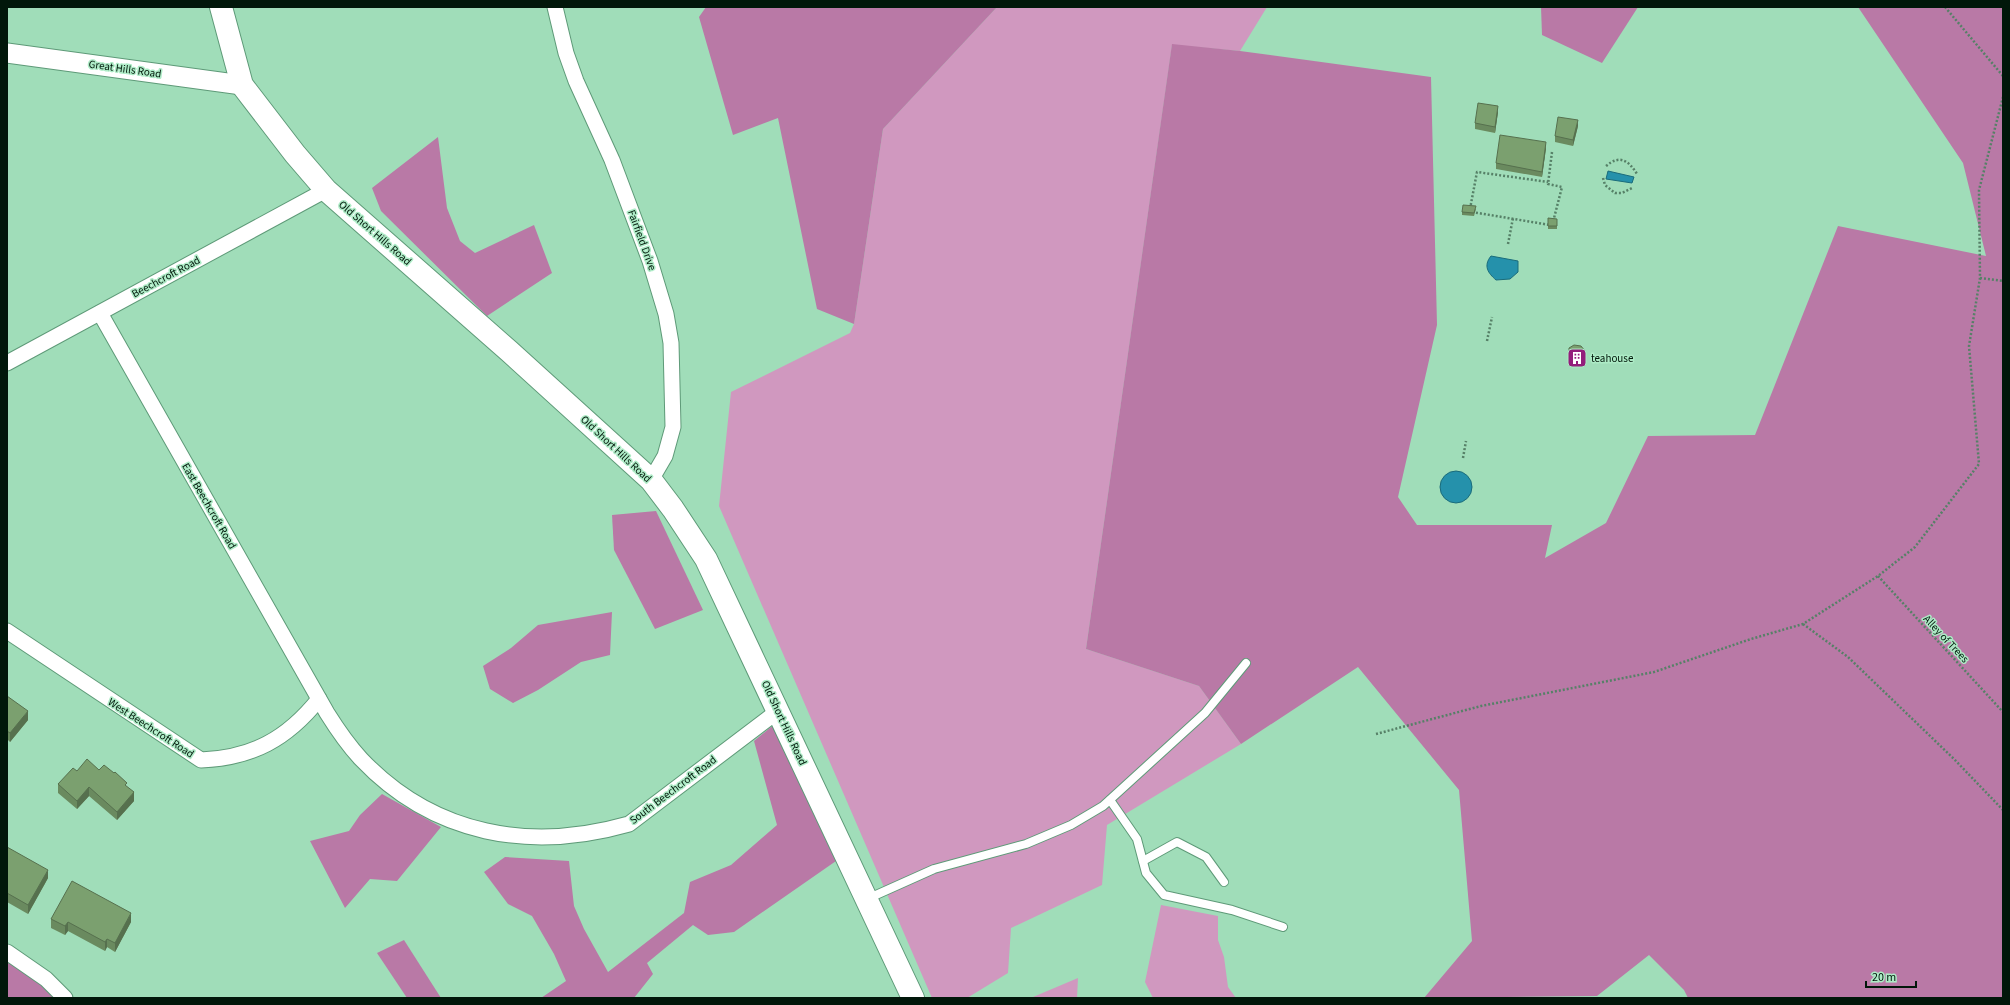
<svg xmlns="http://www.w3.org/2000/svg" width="2010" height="1005" viewBox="0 0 2010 1005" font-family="'Source Sans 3',sans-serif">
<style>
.green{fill:#d098bf}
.forest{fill:#b979a6}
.water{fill:#2591ab;stroke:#1a6c7b}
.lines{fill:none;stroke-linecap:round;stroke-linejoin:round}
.service-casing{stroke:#5e9a78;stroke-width:10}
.minor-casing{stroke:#5e9a78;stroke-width:17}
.tertiary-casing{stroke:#5e9a78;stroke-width:21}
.primary-casing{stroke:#5e9a78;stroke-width:24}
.path{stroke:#568067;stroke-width:2.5;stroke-dasharray:2 2;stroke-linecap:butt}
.service{stroke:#fff;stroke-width:8}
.minor{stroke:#fff;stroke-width:15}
.tertiary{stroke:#fff;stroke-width:19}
.primary{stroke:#fff;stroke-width:22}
.wall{fill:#6a8a5f}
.shaded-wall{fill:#56704e}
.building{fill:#7ba06f;stroke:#56704e}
.labels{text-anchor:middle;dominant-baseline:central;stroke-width:3;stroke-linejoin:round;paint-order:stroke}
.street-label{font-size:11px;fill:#01170a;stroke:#adebc6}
.poi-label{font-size:11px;fill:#01170a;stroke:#adebc6;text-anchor:start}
</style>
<rect width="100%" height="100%" fill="#a0ddb9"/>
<g class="green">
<path d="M997 7H1267L1240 51 1172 45 1086 649 1199 686 1241 744 1107 825 1102 885 1011 928 1008 973 967 998H932L719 506 731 392 850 333 854 324 883 129Z"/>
<path d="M1161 905 1218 916V940L1224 957 1228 987 1236 998H1153L1145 982Z"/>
<path d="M1078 978 1077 998H1032L1033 997Z"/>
</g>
<g class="forest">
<path d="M706 7H997L883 129 854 324 817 309 778 118 733 135 699 17Z"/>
<path d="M1541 7H1638L1602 63 1542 35Z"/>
<path d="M1858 7H2003V998H1688L1684 990 1649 955 1597 996 1424 998 1472 941 1459 790 1358 667 1241 744 1199 686 1086 649 1172 44 1240 51 1431 77 1437 325 1398 497 1417 525H1552L1545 558 1606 523 1648 436 1755 435 1838 226 1986 256 1963 163Z"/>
<path d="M438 137 447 208 460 241 475 253 534 225 552 273 487 316 381 211 372 188Z"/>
<path d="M656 511 703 610 655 629 614 550 612 515Z"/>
<path d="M612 612 610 655 581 662 538 690 513 703 490 689 483 666 511 648 538 625Z"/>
<path d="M777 722 836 861 734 932 708 935 693 925 647 963 653 974 634 998H541L566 981 554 954 532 916 508 904 484 872 505 857 569 861 574 906 584 929 608 972 684 913 690 882 731 865 777 825 754 741Z"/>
<path d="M382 794 441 827 397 881 370 879 345 908 310 841 349 831 360 815Z"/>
<path d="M404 940 441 998H407L377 953Z"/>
<path d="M7 956 57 998H7Z"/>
</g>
<g class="water">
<path d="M1608 171 1634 177 1632 183 1606 179Z"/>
<path d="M1491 256 1518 261V272L1510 279 1496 280C1488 273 1483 266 1491 256Z"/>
<circle cx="1456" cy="487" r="16"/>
</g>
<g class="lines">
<defs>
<g id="service">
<path d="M1110 800 1137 839 1146 873 1164 895 1232 910 1283 927"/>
<path d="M1143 861 1177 842 1206 857 1224 882"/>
<path d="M867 899 934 869 1026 844 1071 825 1103 806 1205 713 1246 663"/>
</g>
<g id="minor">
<path d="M555 7 566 53 576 81 612 160 650 261 666 314 671 343 673 427 665 456 651 480"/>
<path d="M100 313 327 713C337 729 348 745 361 759 434 836 531 852 629 824L778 711"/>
<path d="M7 363 326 190"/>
<path d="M7 631 201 760C252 758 287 739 319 699"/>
<path d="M7 952 46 979 65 998"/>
</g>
<path id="tertiary" d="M7 53 242 85"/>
<path id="primary" d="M221 7 242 85 295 154 326 190 509 351 651 480 673 509 706 559 913 998"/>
</defs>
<use href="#service" class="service-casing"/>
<use href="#minor" class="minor-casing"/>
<use href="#tertiary" class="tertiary-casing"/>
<use href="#primary" class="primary-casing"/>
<g class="path">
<path d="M1945 7 2003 76"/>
<path d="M1552 152 1548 184 1562 187 1553 222"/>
<path d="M1606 166C1620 154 1629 161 1637 174"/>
<path d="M1603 178 1605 185 1615 193H1622L1632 188"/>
<path d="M1470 209 1477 172 1548 182"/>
<path d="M1472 212 1550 225"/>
<path d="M1508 244 1513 218"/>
<path d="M1980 278 2003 281"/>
<path d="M1487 341 1492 317"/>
<path d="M1463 458 1466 441"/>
<path d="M1878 576 2003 712"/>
<path d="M1803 624 1848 657 1954 759 2003 810"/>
<path d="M1376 734 1481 706 1654 672 1751 639 1803 624 1878 576 1915 547 1979 464 1969 346 1980 278 1979 190 2003 97"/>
</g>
<use href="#service" class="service"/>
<use href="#minor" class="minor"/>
<use href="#tertiary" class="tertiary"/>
<use href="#primary" class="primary"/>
</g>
<g class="wall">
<path d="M1498 112 1495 133 1475 129V123Z"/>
<path d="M1578 126 1573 146 1555 142V136Z"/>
<path d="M1546 148 1542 177 1496 169V163Z"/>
<path d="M1476 209 1474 216 1462 215V212Z"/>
<path d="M1548 218 1557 219V229H1548Z"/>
<path d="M1569 348 1585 351V361L1576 365 1569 360Z"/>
<path d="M7 696 28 720 10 742 7 739Z"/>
<path d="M99 770 127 787 134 801 117 820 89 796 77 809 58 793V784L77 771Z"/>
<path d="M7 847 48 878 28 914 7 902Z"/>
<path d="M51 919 131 922 115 952 107 947 105 951 68 931 65 935 51 928Z"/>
</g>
<g class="shaded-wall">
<path d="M1498 106V112L1495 133V127Z"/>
<path d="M1578 120V126L1573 146V140Z"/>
<path d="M1546 142V148L1542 177V172Z"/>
<path d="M1585 356V361L1576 365V359Z"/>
<path d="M28 711V720L10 742V733Z"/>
<path d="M89 787V796L77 809V801Z"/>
<path d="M134 792V801L117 820V812Z"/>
<path d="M48 870V878L28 914V905Z"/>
<path d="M131 913V922L115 952V943Z"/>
<path d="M68 922V931L65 935V926Z"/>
<path d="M107 939V947L105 951V942Z"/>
</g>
<g class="building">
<path d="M1478 103 1498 106 1495 127 1475 123Z"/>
<path d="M1558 117 1578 120 1573 140 1555 136Z"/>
<path d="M1500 135 1546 142 1542 172 1496 163Z"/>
<path d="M1463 205 1476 206 1474 213 1462 212Z"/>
<path d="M1548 218 1557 219V226H1548Z"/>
<path d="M1574 345 1581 346 1585 351V356L1576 359 1569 354V348Z"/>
<path d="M7 696 28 711 10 733 7 731Z"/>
<path d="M87 759 99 770 104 765 114 773 115 772 127 783 125 785 134 792 117 812 89 787 77 801 58 784 73 768 77 771Z"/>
<path d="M7 847 48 870 28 905 7 893Z"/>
<path d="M72 881 131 913 115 943 107 939 105 942 68 922 65 926 51 919Z"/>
</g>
<defs>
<symbol id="building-square" viewBox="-11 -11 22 22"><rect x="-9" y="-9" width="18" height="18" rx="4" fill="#931d7b" stroke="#adebc6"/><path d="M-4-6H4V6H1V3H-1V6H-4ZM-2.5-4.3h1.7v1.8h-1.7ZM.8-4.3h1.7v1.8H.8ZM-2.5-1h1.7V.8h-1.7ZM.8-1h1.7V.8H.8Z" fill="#fff"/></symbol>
</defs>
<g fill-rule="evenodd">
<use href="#building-square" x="1566" y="347" width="22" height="22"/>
</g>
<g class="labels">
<g class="street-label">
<text transform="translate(125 69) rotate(8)">Great Hills Road</text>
<text transform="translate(375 233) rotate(41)">Old Short Hills Road</text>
<text transform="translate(642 240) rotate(70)">Fairfield Drive</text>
<text transform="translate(166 277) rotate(-28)">Beechcroft Road</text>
<text transform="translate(616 449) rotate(43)">Old Short Hills Road</text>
<text transform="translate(209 506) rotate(60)">East Beechcroft Road</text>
<text transform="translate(1946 639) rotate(47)">Alley of Trees</text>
<text transform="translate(784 723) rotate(65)">Old Short Hills Road</text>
<text transform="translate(151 728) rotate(33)">West Beechcroft Road</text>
<text transform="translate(673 790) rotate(-37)">South Beechcroft Road</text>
</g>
<g class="poi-label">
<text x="1591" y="358">teahouse</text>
</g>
</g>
<rect width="2010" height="1005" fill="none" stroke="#01170a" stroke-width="16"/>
<path d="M1866 981v6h50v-6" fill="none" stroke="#01170a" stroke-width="2"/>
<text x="1872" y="981" font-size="12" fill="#01170a" stroke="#adebc6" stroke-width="3" paint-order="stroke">20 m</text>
</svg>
